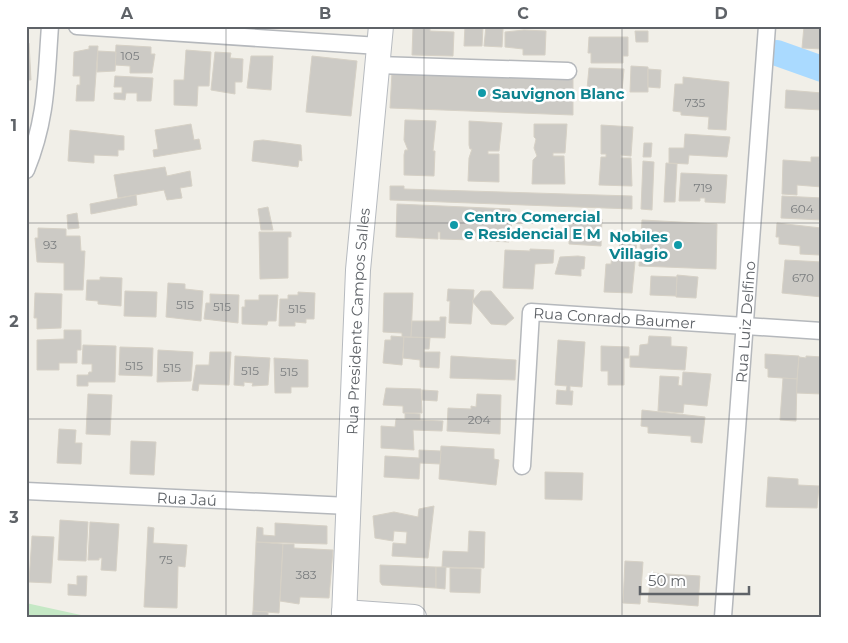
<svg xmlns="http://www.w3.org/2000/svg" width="848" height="643" viewBox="0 0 848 643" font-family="Montserrat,sans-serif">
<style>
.green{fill:#c5e8c5}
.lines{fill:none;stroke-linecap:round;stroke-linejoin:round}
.river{stroke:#aadaff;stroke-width:26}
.building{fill:#cccac5;stroke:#d6d1c6}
.minor-casing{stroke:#b5b8bc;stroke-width:19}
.secondary-casing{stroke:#b6babf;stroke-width:26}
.minor{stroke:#fff;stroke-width:16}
.secondary{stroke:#fff;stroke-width:24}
.grid{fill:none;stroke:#5f6368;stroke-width:1;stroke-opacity:0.55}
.culture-dot{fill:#0f9aa8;stroke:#fff;stroke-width:2}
.labels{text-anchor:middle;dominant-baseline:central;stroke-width:5;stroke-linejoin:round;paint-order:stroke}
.number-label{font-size:12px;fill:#7a7d7f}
.culture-label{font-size:15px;font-weight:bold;fill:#0d838f;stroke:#fff;text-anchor:start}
.street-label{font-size:15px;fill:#5f6368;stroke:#fff}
.neatline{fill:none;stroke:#5f6368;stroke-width:2}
.grid-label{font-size:16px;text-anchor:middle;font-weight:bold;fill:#5f6368}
</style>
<rect width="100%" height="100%" fill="#f1efe8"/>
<path class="green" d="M26 603 90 617H26Z"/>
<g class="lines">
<path class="river" d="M777 53 822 69"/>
</g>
<g class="building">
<path d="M413 26H430V31L454 32 453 56 412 55Z"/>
<path d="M465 26H483L482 46H464Z"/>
<path d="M486 26 503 29 502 47 484 46Z"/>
<path d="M804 26H822V49L802 48Z"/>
<path d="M524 30 546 31 545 55H523V49L505 47V32Z"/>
<path d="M635 31H648V42H636Z"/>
<path d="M589 37H628V56H623V63H591V53H588Z"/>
<path d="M26 43H29L31 80H26Z"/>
<path d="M116 45 151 47V54H155L152 73H130V66L115 65Z"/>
<path d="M89 46H98L94 101H76L77 85H80V76H73L74 52 89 49Z"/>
<path d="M186 50 211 52 209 86H198L197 106 174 105V80H184Z"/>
<path d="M98 51 116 52 115 71 97 72Z"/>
<path d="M215 52 231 53 230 58 243 59 242 82H235V94L211 90Z"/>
<path d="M251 56H273L271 90 247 88Z"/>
<path d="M312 56 357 61 351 116 306 112Z"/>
<path d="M631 66 648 67V92H630Z"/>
<path d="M589 68 624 69 622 91 587 89Z"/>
<path d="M648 69 661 70 660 88 648 87Z"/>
<path d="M392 72 573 78V115L390 108Z"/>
<path d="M115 76 153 78 151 101H137V93H126L125 100 114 99V93H122V87H114Z"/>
<path d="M683 77 729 82 726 130 708 129 709 117 681 115V112L673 111 675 84H683Z"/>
<path d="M786 90 822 93V110L785 108Z"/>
<path d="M405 120 436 121 433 151H435L434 176 404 175V155L405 150H408L404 140Z"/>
<path d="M469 121 502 123 499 151H488V154H499V182L468 181 469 158 472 149H470L469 145Z"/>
<path d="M191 124 194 140 199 139 201 149 154 157 153 150 158 149 155 130Z"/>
<path d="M534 124H567L565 153H553V156H564L565 184H532L533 160 537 156 534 148 536 139 534 137Z"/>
<path d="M601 125 633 127 631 156 621 155V158H631L632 186 599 185 601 157H606V154H601Z"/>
<path d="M70 130 124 136V150H118V156L94 155V163L68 161Z"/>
<path d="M685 134 730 137 727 157 689 155 688 164 669 163V148H684Z"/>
<path d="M263 140 301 145 302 161 299 160 298 167 252 161 254 141Z"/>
<path d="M644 143H652L651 157H643Z"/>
<path d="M811 157H820L819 163H822V187L797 185V195L782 194 783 160 811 162Z"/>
<path d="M643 161 654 162 652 210 641 209Z"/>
<path d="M666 163 677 164 675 202H664Z"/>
<path d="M165 167 167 176 190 171 192 186 180 188 182 198 167 200 164 190 118 198 114 175Z"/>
<path d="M681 173 727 175 725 203 705 202V198H700V201H679Z"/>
<path d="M390 186H404V189L632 196V209L390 200Z"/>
<path d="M136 195 137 205 91 214 90 204Z"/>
<path d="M782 196 822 198V220L781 218Z"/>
<path d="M397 204 510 209 512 234H509V242L476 240V233H474L473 240 440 239V232H438V239L396 237Z"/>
<path d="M268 207 273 230H261L258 209Z"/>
<path d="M77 213 79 228 68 229 67 215Z"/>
<path d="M569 218 602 219 601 246 569 244Z"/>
<path d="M642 220 717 224 716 269 639 266Z"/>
<path d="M777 223 821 228 822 252 819 255 800 254V246L779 244V237H776Z"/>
<path d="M38 228 66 229V236H80L81 251H85L83 290H64V263L37 262 35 238H38Z"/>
<path d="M259 232H291V237H288V278L260 279Z"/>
<path d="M620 240 637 241 632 293 604 292 606 264H611L612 254H619Z"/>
<path d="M530 249 554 250 553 263 535 264 533 289 503 288 505 250 530 251Z"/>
<path d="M578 256 585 257 584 269H581V276L555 274 560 257Z"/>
<path d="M785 260 822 262V297L782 293Z"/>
<path d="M677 275 698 277 696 298 676 297Z"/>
<path d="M651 276 677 277 676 296 650 295Z"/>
<path d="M100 277 122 278 121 306 98 304V301L86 300 87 280H100Z"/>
<path d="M168 283 185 284V289L203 291 201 321 166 317Z"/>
<path d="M448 289 474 290 471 324 449 323 450 301H447Z"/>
<path d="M125 291 157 292 156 317 124 316Z"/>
<path d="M481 291H491L514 318 506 325 491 324 472 301Z"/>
<path d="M298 292 315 293 314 319H306V323L295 322V326H279L280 299H288V295H298Z"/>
<path d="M35 293 62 294 61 328 37 329V318H34Z"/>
<path d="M384 293H413L411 337H402V333L383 332Z"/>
<path d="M210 294 239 295 238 323 204 319 206 303H210Z"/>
<path d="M259 295H278L276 321H268L267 325 242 324V307H245V300H259Z"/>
<path d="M440 317H446L445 338 411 337 412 321H440Z"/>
<path d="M64 330H81V350H77V363H59V370H37V340L64 339Z"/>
<path d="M391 336 404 337 402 365 383 363 385 340H391Z"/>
<path d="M649 336 671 337V346L687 347 685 370 630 367V356H639L640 345 648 344Z"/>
<path d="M404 337 430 338 429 349H424V352H440L439 368 420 367V360L403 358Z"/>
<path d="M558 340 585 342 582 387 570 386V391H573L572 405 556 404 557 390 566 391 567 386 555 385Z"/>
<path d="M83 345 116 346 115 382H88V386H77V375H88L89 372H92V364H82Z"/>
<path d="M601 346 629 347V358H624V385H608V371H601Z"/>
<path d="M120 347 153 348 152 376 119 375Z"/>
<path d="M158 350 193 352 191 381 157 382Z"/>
<path d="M210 352H231L229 385 199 384 198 391 192 390 196 365H209Z"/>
<path d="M765 354 799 356 797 379 768 377V369L765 368Z"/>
<path d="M235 356 270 358 268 385 252 386 253 383 244 382V386L234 385Z"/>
<path d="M451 356 516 360 515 380 450 378Z"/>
<path d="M806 356 822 357V394L796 393 799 357 806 358Z"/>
<path d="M274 358 308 360V387H291V393H275Z"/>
<path d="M683 372 711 374 707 406 684 404 683 413 658 411 660 376 679 377 678 385 682 386Z"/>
<path d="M783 378 797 379 796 421 780 420Z"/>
<path d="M386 388 421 389 422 413H403V406L383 405Z"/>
<path d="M422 390 438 391 437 401 422 400Z"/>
<path d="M88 394 112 395 110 435 86 434Z"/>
<path d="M477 394 501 395 500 434 447 431 448 408 471 409V406L476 407Z"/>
<path d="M642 410 705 417 702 443 691 442V436L648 433V427L641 426Z"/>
<path d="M405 413 420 414V420H405Z"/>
<path d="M396 419 443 421 442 431 413 430 414 450 381 448V426L395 427Z"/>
<path d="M59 429 76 430 75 443H82L81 464 57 463Z"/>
<path d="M131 441 156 442 154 475 130 474Z"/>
<path d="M441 446 494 449V459L499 460 496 485 439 479Z"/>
<path d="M419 450 441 451 440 464 420 463 419 479 384 477 385 456 419 458Z"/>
<path d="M545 472 583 473 582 500 545 499Z"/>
<path d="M768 477 798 479V485L819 486 817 508 766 507Z"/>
<path d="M434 506 428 558 392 556 393 543 406 544 407 532 394 531 393 541 375 538 373 516 394 512 418 517 419 509Z"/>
<path d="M60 520 88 522 86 561 58 560Z"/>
<path d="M90 522 119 524 116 571 101 570 102 558H99V560H88Z"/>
<path d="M275 523 327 526V544L256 542 257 527 263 528V535L275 536Z"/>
<path d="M148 527 154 528 153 543 187 545 185 567 178 566 177 608 144 607Z"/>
<path d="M469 531 485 532 484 568 442 567 443 551 468 552Z"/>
<path d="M32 536 54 537 51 583 29 582Z"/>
<path d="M256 542 283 544 279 613 253 611Z"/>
<path d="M283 544H294V548L333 550 329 598 300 597 299 604 280 601Z"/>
<path d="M625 561 643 562 640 604 623 603Z"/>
<path d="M380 565 436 567V588L382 585 380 582Z"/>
<path d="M436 567H446L445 589 436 588Z"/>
<path d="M450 568 481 569 480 593 450 592Z"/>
<path d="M651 573 700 576 698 606 648 602Z"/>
<path d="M77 576H87L86 596 68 595V584L77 585Z"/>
<path d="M253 611 268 612V617H252Z"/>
</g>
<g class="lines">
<defs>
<g id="minor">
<path d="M77 26 379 46"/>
<path d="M377 65 568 71"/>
<path d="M26 170C47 119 46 79 50 26"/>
<path id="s1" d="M522 466 531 312 822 331"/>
<path id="s2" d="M26 491 349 506"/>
<path id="s3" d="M723 617 767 26"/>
</g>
<g id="secondary">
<path d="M344 612 414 617"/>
<path id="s4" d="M344 617 358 270 381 26"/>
</g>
</defs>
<use href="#minor" class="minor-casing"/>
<use href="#secondary" class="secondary-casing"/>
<use href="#minor" class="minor"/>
<use href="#secondary" class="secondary"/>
</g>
<path class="grid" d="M226 26V617M424 26V617M622 26V617M26 223H822M26 419H822"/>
<g class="culture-dot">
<circle cx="482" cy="93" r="5"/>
<circle cx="454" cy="225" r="5"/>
<circle cx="678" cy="245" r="5"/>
</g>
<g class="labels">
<g class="number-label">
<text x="130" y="55">105</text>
<text x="695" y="102">735</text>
<text x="703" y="187">719</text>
<text x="802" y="208">604</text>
<text x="50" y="244">93</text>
<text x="803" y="277">670</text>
<text x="185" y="304">515</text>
<text x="222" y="306">515</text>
<text x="297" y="308">515</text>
<text x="134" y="365">515</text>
<text x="172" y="367">515</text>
<text x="250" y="370">515</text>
<text x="289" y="371">515</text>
<text x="479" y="419">204</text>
<text x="166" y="559">75</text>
<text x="306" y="574">383</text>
</g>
<g class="culture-label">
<text x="492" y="93">Sauvignon Blanc</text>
<text x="464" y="216">Centro Comercial<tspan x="464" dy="17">e Residencial E M</tspan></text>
<text x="668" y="236" text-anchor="end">Nobiles<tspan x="668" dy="17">Villagio</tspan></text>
</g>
<g class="street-label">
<text stroke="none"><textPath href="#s1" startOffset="238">Rua Conrado Baumer</textPath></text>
<text stroke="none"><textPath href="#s4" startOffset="296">Rua Presidente Campos Salles</textPath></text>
<text stroke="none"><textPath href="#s3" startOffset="296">Rua Luiz Delfino</textPath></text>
<text stroke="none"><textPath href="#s2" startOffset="161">Rua Jaú</textPath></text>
</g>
</g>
<rect width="848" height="643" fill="none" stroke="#ffffff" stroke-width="55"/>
<path d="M640 586v8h109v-8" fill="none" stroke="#5f6368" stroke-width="2.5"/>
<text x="648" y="586" font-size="15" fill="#5f6368" stroke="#ffffff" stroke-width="4" paint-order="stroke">50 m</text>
<rect x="28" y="28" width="792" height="588" class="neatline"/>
<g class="grid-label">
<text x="127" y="19">A</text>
<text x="325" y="19">B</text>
<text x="523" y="19">C</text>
<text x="721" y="19">D</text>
<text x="14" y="131">1</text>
<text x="14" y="327">2</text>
<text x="14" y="523">3</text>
</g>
</svg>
